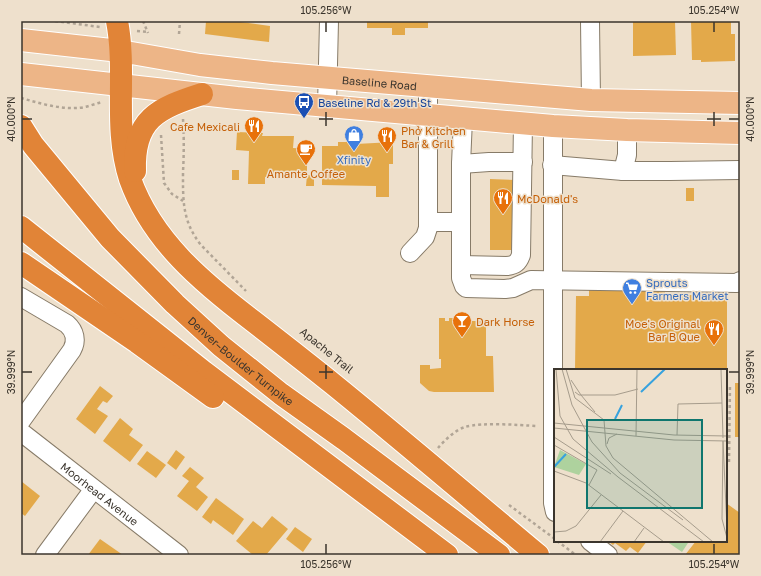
<svg xmlns="http://www.w3.org/2000/svg" width="761" height="576" viewBox="0 0 761 576" font-family="'Golos Text',sans-serif">
<style>
.green{fill:#aed29e}
.building{fill:#e3a94a}
.lines{fill:none;stroke-linecap:round;stroke-linejoin:round}
.minor-casing{stroke:#877b68;stroke-width:20}
.major-casing{stroke:#fff;stroke-width:24}
.highway-casing{stroke:#fff;stroke-width:24}
.path{stroke:#b1a596;stroke-width:2.5;stroke-dasharray:3 3;stroke-linecap:butt}
.minor{stroke:#fff;stroke-width:18}
.major{stroke:#edb587;stroke-width:22}
.highway{stroke:#e18437;stroke-width:22}
.ticks{fill:none;stroke:#3b352d;stroke-width:1.5}
.labels{text-anchor:middle;dominant-baseline:central;stroke-width:3;stroke-linejoin:round;paint-order:stroke}
.street-label{font-size:11px;fill:#3b352d;stroke:#eee0cc}
.transit-label{font-size:11px;fill:#164399;stroke:#eee0cc;text-anchor:start}
.food-label{font-size:11px;fill:#c56008;stroke:#eee0cc;text-anchor:start}
.shop-label{font-size:11px;fill:#366cbe;stroke:#eee0cc}
.inset-river{fill:none;stroke:#37a2de;stroke-width:2}
.inset-road{fill:none;stroke:#a69c8c;stroke-width:1}
.view{fill:#0f766e;fill-opacity:0.15;stroke:#0f766e;stroke-width:2}
.inset-edge{fill:none;stroke:#3b352d;stroke-width:2}
.neatline{fill:none;stroke:#3b352d;stroke-width:1.5}
.ticks-label{font-size:10px;text-anchor:middle;fill:#3b352d}
</style>
<rect width="100%" height="100%" fill="#eee0cc"/>
<path class="green" d="M666 541H686L688 543 682 552Z"/>
<g class="building">
<path d="M206 21H233L270 26 269 42 205 34Z"/>
<path d="M367 21H428V28H405V35H392V28H367Z"/>
<path d="M633 21H675L676 55 633 56Z"/>
<path d="M691 21H731V34H735V61L701 62V60H692Z"/>
<path d="M237 132 263 133 262 136H294L293 148 307 149V175H296V177H265V184H248L249 151 236 150Z"/>
<path d="M338 142H356V144L393 142V164H389V197H376V186L322 185V146H338Z"/>
<rect x="232" y="170" width="7" height="10"/>
<path d="M307 175H314V186H306Z"/>
<path d="M490 179 517 180 516 250H490Z"/>
<rect x="686" y="188" width="8" height="13"/>
<path d="M589 290 665 291V295H727V370H575L576 296H589Z"/>
<path d="M461 317H465V321H486V356H493L494 392H434L429 391 420 383V365H430V369L441 368V359H439V318H445V321H449V318H454V321H461Z"/>
<rect x="735" y="383" width="5" height="54"/>
<path d="M100 386 113 396 107 403 103 401 97 409 108 416 95 434 76 419Z"/>
<path d="M120 418 133 429 129 435 143 445 130 462 103 441Z"/>
<path d="M176 450 185 457 176 470 167 463Z"/>
<path d="M147 451 166 465 156 478 137 464Z"/>
<path d="M190 467 204 478 196 487 208 497 197 511 177 496 189 481 182 476Z"/>
<path d="M21 481 40 496 25 516 21 513Z"/>
<path d="M216 498 244 519 233 535 213 520 211 524 202 517Z"/>
<path d="M726 503 740 513V555H685L696 541H726Z"/>
<path d="M272 516 288 529 266 555H253L236 541 253 521 262 528Z"/>
<path d="M295 527 312 539 303 552 286 539Z"/>
<path d="M100 539 123 555H88Z"/>
<path d="M608 541H647L638 553 630 547 626 551 615 543 613 545Z"/>
</g>
<g class="lines">
<defs>
<g id="minor">
<path d="M590 21 591 100"/>
<path d="M327 107 329 21"/>
<path d="M463 119 461 164V278L464 286 466 288 505 289 513 288 531 280 737 283 740 281"/>
<path d="M553 126V503L555 512"/>
<path d="M461 164 489 162H523"/>
<path d="M552 165 623 171H670L740 170"/>
<path d="M623 171 627 155V130"/>
<path d="M428 222H461"/>
<path d="M410 253 425 237 428 228V86"/>
<path d="M461 265 507 266C515 265 518 263 521 255L523 123"/>
<path d="M21 297 67 324C75 331 77 341 72 350L21 421"/>
<path id="s1" d="M21 432 179 555"/>
<path d="M590 541 608 555"/>
<path d="M45 555 93 490"/>
</g>
<g id="major">
<path id="s2" d="M21 40 120 51 200 65 272 73 591 100 740 103"/>
<path d="M21 74 237 98 553 126 627 130 740 133"/>
</g>
<g id="highway">
<path d="M117 21C127 73 113 127 130 179 152 241 203 283 253 321 280 342 307 363 333 384 402 440 470 498 538 555"/>
<path id="s3" d="M21 126 33 145 110 238 175 304 221 346 281 394 344 439 499 555"/>
<path d="M135 171C133 119 158 108 202 94"/>
<path d="M21 227 204 372 447 555"/>
<path d="M21 263 137 342 213 397"/>
</g>
</defs>
<use href="#minor" class="minor-casing"/>
<use href="#major" class="major-casing"/>
<use href="#highway" class="highway-casing"/>
<g class="path">
<path d="M55 21 100 27"/>
<path d="M143 21 148 33"/>
<path d="M137 31 148 32"/>
<path d="M179 34 180 21"/>
<path d="M21 98C39 103 58 109 77 108 85 108 94 104 102 102"/>
<path d="M183 119C184 136 184 154 183 172 183 200 182 221 201 245L246 291"/>
<path d="M161 135 164 183 172 194 183 201"/>
<path d="M438 448C445 440 455 430 465 427 482 422 518 425 537 426"/>
<path d="M729 462 730 384"/>
<path d="M509 505 555 539"/>
<path d="M557 541 576 555"/>
</g>
<use href="#minor" class="minor"/>
<use href="#major" class="major"/>
<use href="#highway" class="highway"/>
</g>
<path class="ticks" d="M326 22V32M714 22V32M326 112V126M714 112V126M22 119H32M319 119H333M707 119H721M729 119H739M326 365V379M22 372H32M319 372H333M729 372H739M326 544V554M714 544V554"/>
<defs>
<symbol id="bus-pin" viewBox="-11 -11 22 30"><path d="M0 17L-7.5 6A9.5 9.5 0 1 1 7.5 6Z" fill="#1a4fb4" stroke="#eee0cc"/><path d="M-5-6H5V4H4V6H2V4H-2V6H-4V4H-5ZM-3.5-4V0h7V-4ZM-3.5 1.2v1.5H-2V1.2ZM2 1.2v1.5H3.5V1.2Z" fill="#fff"/></symbol>
<symbol id="restaurant-pin" viewBox="-11 -11 22 30"><path d="M0 17L-7.5 6A9.5 9.5 0 1 1 7.5 6Z" fill="#e8710a" stroke="#eee0cc"/><path d="M-5-6h1v4h1v-4h1v4h1v-4h1v5L-1.5 .5V6h-2V.5L-5-1ZM5-6V6H3V1.5H1.5Q1.5-4 5-6Z" fill="#fff"/></symbol>
<symbol id="shop-pin" viewBox="-11 -11 22 30"><path d="M0 17L-7.5 6A9.5 9.5 0 1 1 7.5 6Z" fill="#3f7fe0" stroke="#eee0cc"/><path d="M-5-2.5h2.3a2.7 3.5 0 0 1 5.4 0H5L5.5 6h-11ZM-1.5-2.5h3a1.5 2.3 0 0 0-3 0Z" fill="#fff"/></symbol>
<symbol id="cafe-pin" viewBox="-11 -11 22 30"><path d="M0 17L-7.5 6A9.5 9.5 0 1 1 7.5 6Z" fill="#e8710a" stroke="#eee0cc"/><path d="M-5.5-4.5H6V0H3Q3 3.5 0 3.5H-2.5Q-5.5 3.5-5.5 0ZM3-3.2v2h1.7v-2ZM-6 4.5H4V6H-6Z" fill="#fff"/></symbol>
<symbol id="supermarket-pin" viewBox="-11 -11 22 30"><path d="M0 17L-7.5 6A9.5 9.5 0 1 1 7.5 6Z" fill="#3f7fe0" stroke="#eee0cc"/><path d="M-6-5.5h2.5l.6 2H6L4.5 2H-2.5L-4.4-4H-6ZM-1.5 3.2a1.3 1.3 0 1 0 .1 0ZM3 3.2a1.3 1.3 0 1 0 .1 0Z" fill="#fff"/></symbol>
<symbol id="bar-pin" viewBox="-11 -11 22 30"><path d="M0 17L-7.5 6A9.5 9.5 0 1 1 7.5 6Z" fill="#e8710a" stroke="#eee0cc"/><path d="M-6-5H6L.8 .8V4.5H3.5V6h-7V4.5H-.8V.8Z" fill="#fff"/></symbol>
</defs>
<g fill-rule="evenodd">
<use href="#bus-pin" x="293" y="91" width="22" height="30"/>
<use href="#restaurant-pin" x="243" y="115" width="22" height="30"/>
<use href="#shop-pin" x="343" y="124" width="22" height="30"/>
<use href="#restaurant-pin" x="376" y="125" width="22" height="30"/>
<use href="#cafe-pin" x="295" y="138" width="22" height="30"/>
<use href="#restaurant-pin" x="492" y="187" width="22" height="30"/>
<use href="#supermarket-pin" x="621" y="277" width="22" height="30"/>
<use href="#bar-pin" x="451" y="310" width="22" height="30"/>
<use href="#restaurant-pin" x="703" y="318" width="22" height="30"/>
</g>
<g class="labels">
<g class="street-label">
<text stroke="none"><textPath href="#s2" startOffset="361">Baseline Road</textPath></text>
<text transform="translate(327 350) rotate(39)">Apache Trail</text>
<text stroke="none"><textPath href="#s3" startOffset="323">Denver–Boulder Turnpike</textPath></text>
<text stroke="none"><textPath href="#s1" startOffset="100">Moorhead Avenue</textPath></text>
</g>
<g class="transit-label">
<text x="318" y="102">Baseline Rd &amp; 29th St</text>
</g>
<g class="food-label">
<text x="240" y="126" text-anchor="end">Cafe Mexicali</text>
<text x="401" y="130">Phở Kitchen<tspan x="401" dy="13">Bar &amp; Grill</tspan></text>
<text x="306" y="173" text-anchor="middle">Amante Coffee</text>
<text x="517" y="198">McDonald's</text>
<text x="476" y="321">Dark Horse</text>
<text x="700" y="323" text-anchor="end">Moe's Original<tspan x="700" dy="13">Bar B Que</tspan></text>
</g>
<g class="shop-label">
<text x="354" y="159">Xfinity</text>
<text x="646" y="282" text-anchor="start">Sprouts<tspan x="646" dy="13">Farmers Market</tspan></text>
</g>
</g>
<g transform="translate(554 369)">
<rect width="173" height="173" fill="#eee0cc"/>
<path d="M6 81 32 95 25 106 0 98Z" fill="#aed29e"/>
<path class="inset-river" d="M87 23 111 0M61 50 68 36M0 98 12 85"/>
<path class="inset-road" d="M2 0 6 47 19 70 64 108 150 173M8 0 18 36 38 73 66 104 129 151M12 0 21 29 50 51 52 77 59 89 159 173M167 0 169 69M17 11 27 26M21 23 25 26H61L84 20M27 26 41 43M0 54 120 66 173 67M0 59 120 71 173 72M123 66 124 35 168 34M82 67 83 0M0 68 57 105M169 72 168 150 173 169M169 72 173 160M53 75 55 69 63 65M0 76 43 101 35 116M0 102 32 114 110 173M0 163 12 162 22 157 47 126M46 173 69 142M80 173 90 159"/>
<path class="view" d="M33 51H148V139H33Z"/>
<rect width="173" height="173" class="inset-edge"/>
</g>
<rect width="761" height="576" fill="none" stroke="#eee0cc" stroke-width="44"/>
<rect x="22" y="22" width="717" height="532" class="neatline"/>
<g class="ticks-label">
<text x="326" y="14">105.256°W</text>
<text x="714" y="14">105.254°W</text>
<text transform="translate(11 119) rotate(-90)" y="4">40.000°N</text>
<text transform="translate(750 119) rotate(-90)" y="4">40.000°N</text>
<text transform="translate(11 372) rotate(-90)" y="4">39.999°N</text>
<text transform="translate(750 372) rotate(-90)" y="4">39.999°N</text>
<text x="326" y="568">105.256°W</text>
<text x="714" y="568">105.254°W</text>
</g>
</svg>
